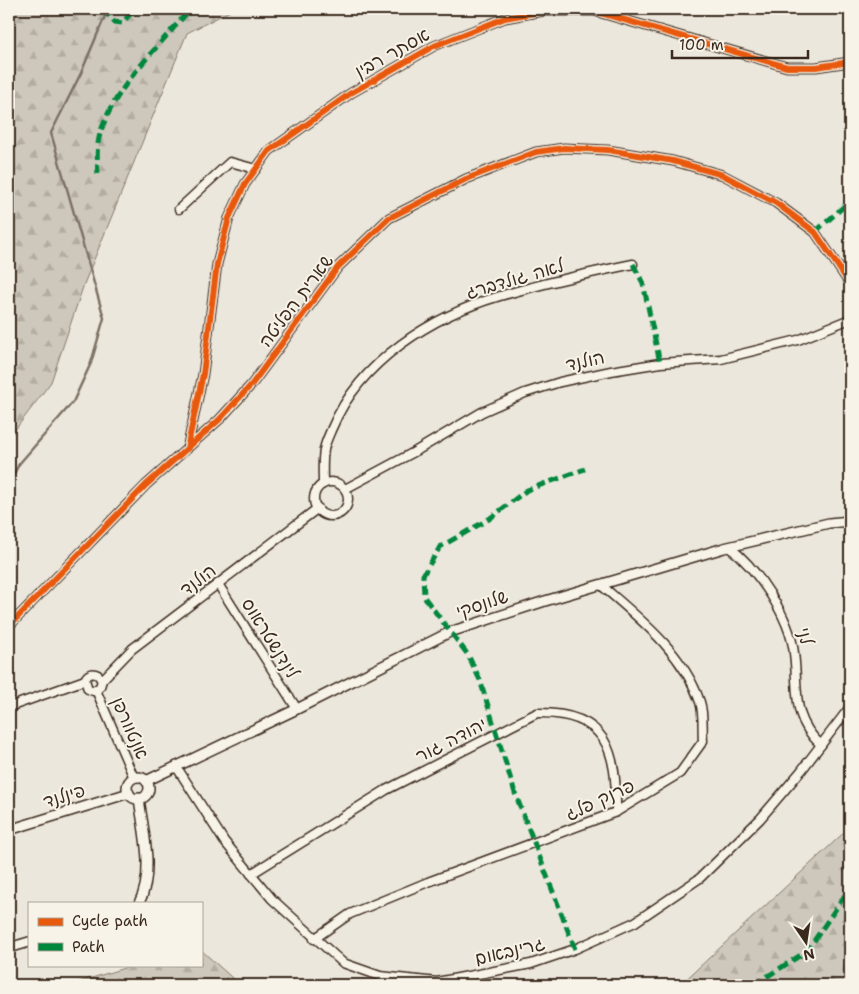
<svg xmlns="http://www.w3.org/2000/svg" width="859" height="994" viewBox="0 0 859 994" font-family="'Shantell Sans','Playpen Sans Hebrew',sans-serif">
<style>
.forest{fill:url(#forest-firs);stroke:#84796d}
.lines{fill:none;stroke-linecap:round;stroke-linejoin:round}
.stream{stroke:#7c7064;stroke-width:2.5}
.minor-casing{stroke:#3b2a1e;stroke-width:11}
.tertiary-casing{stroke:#3b2a1e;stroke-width:12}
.minor{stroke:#f7f3e8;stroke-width:8}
.tertiary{stroke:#f7f3e8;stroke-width:9}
.quiet{stroke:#00873e;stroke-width:5;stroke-dasharray:10 5;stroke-linecap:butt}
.cycleway-casing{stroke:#f7f3e8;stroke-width:9}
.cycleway{stroke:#e8590c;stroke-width:6}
.labels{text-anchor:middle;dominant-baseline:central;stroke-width:4;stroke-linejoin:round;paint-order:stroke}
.street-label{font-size:18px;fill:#3b2a1e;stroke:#f7f3e8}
</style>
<defs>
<pattern id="forest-firs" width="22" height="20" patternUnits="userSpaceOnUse" patternTransform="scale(1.25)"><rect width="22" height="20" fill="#cec8bc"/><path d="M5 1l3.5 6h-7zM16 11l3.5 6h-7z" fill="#b2aca1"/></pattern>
</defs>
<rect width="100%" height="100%" fill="#ece7dc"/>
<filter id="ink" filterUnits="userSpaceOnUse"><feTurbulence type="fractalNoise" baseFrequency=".02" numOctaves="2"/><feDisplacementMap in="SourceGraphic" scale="10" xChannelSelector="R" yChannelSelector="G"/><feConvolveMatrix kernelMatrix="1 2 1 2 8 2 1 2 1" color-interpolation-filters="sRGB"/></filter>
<g filter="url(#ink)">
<g class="forest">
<path d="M9 9H234L187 33 84 284 51 382 9 438Z"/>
<path d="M850 827V985H680Z"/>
<path d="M201 950 240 985H69L134 965H201Z"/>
</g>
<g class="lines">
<path class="stream" d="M9 484 19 464 73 402 91 363 104 318 51 133 81 73 108 9"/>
<defs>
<g id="minor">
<path d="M179 209 230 162 256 169"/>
<path d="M187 449 203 374 217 264 229 218 245 184 269 151 351 93 434 46 505 18 544 11H594L787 67H816L850 62"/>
<circle cx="331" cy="499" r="17"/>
<path d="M323 484C323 473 322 461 324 450 325 443 329 435 332 428 360 361 432 316 500 296 544 283 589 273 633 264"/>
<path d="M345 489 416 451 482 412 525 393 560 382 611 371 660 363 721 359 798 340 850 319"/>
<path d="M729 547C757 568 790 617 794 653 799 690 790 716 821 745"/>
<path d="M218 584 297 709"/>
<path d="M9 626 146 485 220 419 252 384 338 267 389 218 466 179 536 152 564 148 608 150 673 161 723 175 776 203 815 232 850 284"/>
<path d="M85 680 88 689 93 691 100 687 102 680"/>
<path d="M85 680C87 674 92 672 98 675L102 680"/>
<path d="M102 680 132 649 318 508"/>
<path d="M96 690 134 778"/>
<path d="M9 707 85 680"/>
<path d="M176 766 224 841 272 899 343 963 380 976 437 982 531 964 575 949 635 922 700 878 760 819 801 771 850 707"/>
<path d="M251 874 386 790 537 713C607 712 617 750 616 812"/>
<path d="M314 939 350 914 428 882 616 812 680 773 703 741C702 729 704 714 700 702 683 652 640 619 601 585"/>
</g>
<g id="tertiary">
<circle cx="138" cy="788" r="11"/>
<path d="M146 781 297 709 450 632 545 601 724 548 829 523 850 521"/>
<path d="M9 830 129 793"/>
<path d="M139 903C155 873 143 831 139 798"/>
<path d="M9 948 29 942"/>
</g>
</defs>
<use href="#minor" class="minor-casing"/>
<use href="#tertiary" class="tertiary-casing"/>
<use href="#minor" class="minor"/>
<use href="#tertiary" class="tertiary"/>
<g class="quiet">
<path d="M103 9 114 22 122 23 135 9"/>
<path d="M98 174C97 159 96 143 102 128 117 86 155 50 184 16L194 9"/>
<path d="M815 232 850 201"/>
<path d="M633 264 643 283 660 363"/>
<path d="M575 949 515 793 480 680 468 655 424 597 423 575 440 547 489 519 527 490 585 469"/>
<path d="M754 985 807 951 850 888"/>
</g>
<defs>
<g id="cycleway">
<path d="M187 449 203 374 217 264 229 218 245 184 269 151 351 93 434 46 505 18 544 11H594L787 67H816L850 62"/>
<path d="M9 626 146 485 220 419 252 384 338 267 389 218 466 179 536 152 564 148 608 150 673 161 723 175 776 203 815 232 850 284"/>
</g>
</defs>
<use href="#cycleway" class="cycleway-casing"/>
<use href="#cycleway" class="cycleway"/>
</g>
</g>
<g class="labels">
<g class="street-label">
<text transform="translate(392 53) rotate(-29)">אסתר רבין</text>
<text transform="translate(515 279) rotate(-16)">לאה גולדברג</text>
<text transform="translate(296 301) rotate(-53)">שארית הפליטה</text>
<text transform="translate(585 361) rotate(-12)">הולנד</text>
<text transform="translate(198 580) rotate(-37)">הולנד</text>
<text transform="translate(482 604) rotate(-18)">שלונסקי</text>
<text transform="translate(805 636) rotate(76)">לני</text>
<text transform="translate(270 638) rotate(58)">לינדנשטראוס</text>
<text transform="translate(130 728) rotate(66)">אנטוורפן</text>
<text transform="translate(451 740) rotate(-27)">יהודה גור</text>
<text transform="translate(64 796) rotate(-17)">פינלנד</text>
<text transform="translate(600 800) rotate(-25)">פרנק פלג</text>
<text transform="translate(510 951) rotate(-13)">גרינבאום</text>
</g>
</g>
<rect width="859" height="994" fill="none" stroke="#f7f3e8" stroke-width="30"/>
<rect x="15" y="15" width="829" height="964" fill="none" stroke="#3b2a1e" stroke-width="2" filter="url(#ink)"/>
<rect x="28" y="902" width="175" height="65" fill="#f7f3e8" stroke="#aca397"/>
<rect x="38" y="918" width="25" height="8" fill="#e8590c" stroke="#aca397"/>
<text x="72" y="926" font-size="15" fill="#3b2a1e">Cycle path</text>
<rect x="38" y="943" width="25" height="8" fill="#00873e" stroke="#aca397"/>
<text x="72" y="952" font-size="15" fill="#3b2a1e">Path</text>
<g transform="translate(806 942) rotate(167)" stroke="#f7f3e8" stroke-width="4" paint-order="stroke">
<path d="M0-4L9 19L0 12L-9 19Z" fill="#3b2a1e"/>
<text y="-8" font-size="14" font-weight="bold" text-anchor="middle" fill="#3b2a1e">N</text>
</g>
<path d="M672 50v8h136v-8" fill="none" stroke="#3b2a1e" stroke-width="2.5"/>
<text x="679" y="50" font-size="15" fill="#3b2a1e" stroke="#f7f3e8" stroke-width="4" paint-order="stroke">100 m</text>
</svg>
